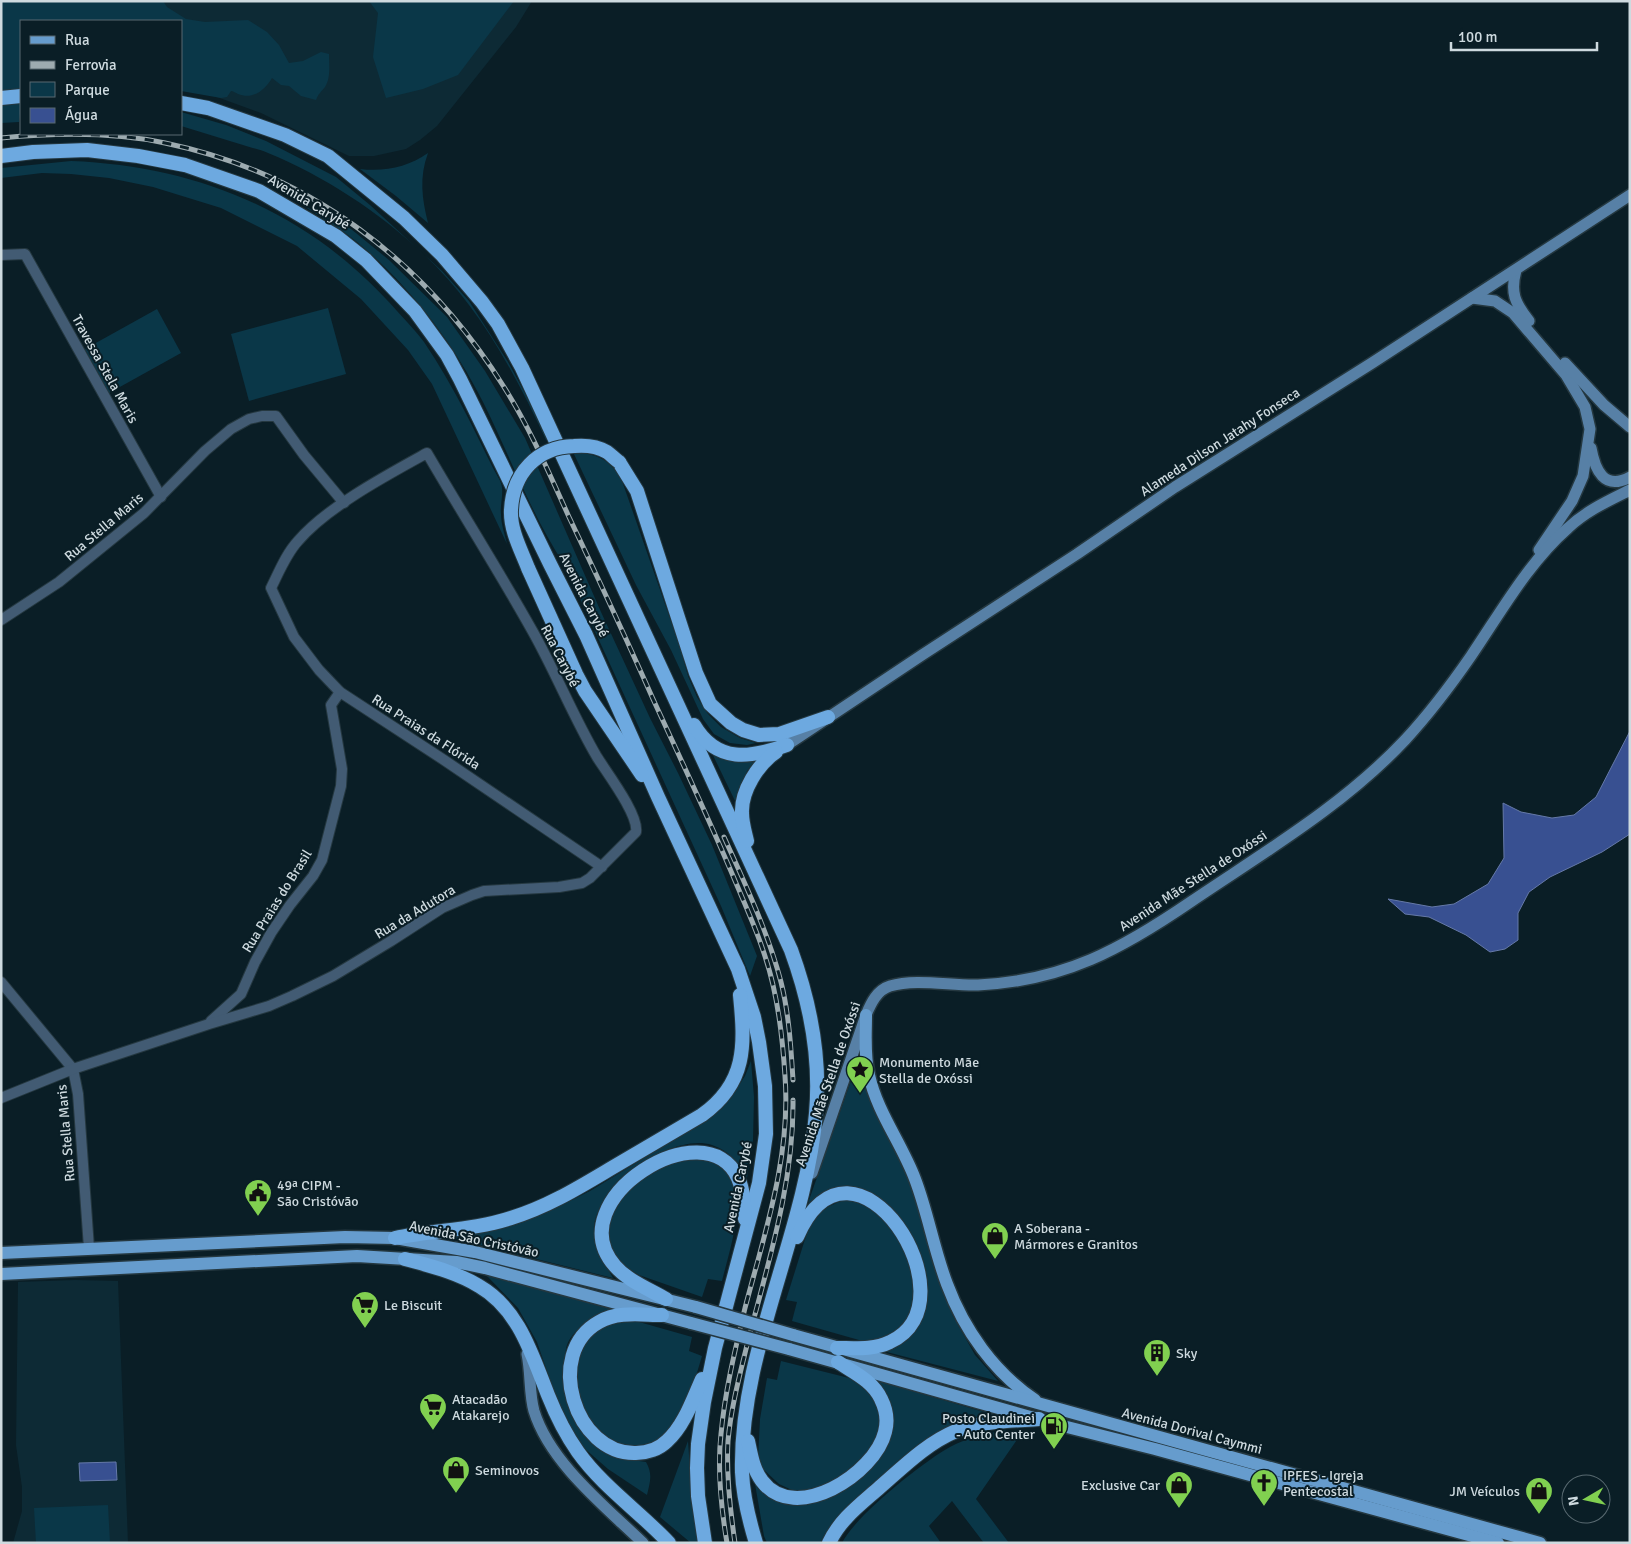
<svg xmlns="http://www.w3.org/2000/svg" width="1631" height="1544" viewBox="0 0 1631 1544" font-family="Signika,sans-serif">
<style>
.built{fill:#0d2a35}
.green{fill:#0a3748}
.water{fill:#385091;stroke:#6579a8}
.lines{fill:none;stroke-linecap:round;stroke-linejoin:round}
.tertiary-casing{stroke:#253840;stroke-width:12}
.secondary-casing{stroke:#253840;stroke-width:14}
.primary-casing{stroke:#253840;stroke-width:15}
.trunk-casing{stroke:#253840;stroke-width:16}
.tertiary{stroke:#425b73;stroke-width:10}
.secondary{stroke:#5780a6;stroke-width:11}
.primary{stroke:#669ccd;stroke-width:12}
.trunk{stroke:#6da9e0;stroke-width:14}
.rail-casing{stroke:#9dabb0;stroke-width:5}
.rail{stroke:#0a1e26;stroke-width:3;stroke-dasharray:9;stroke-linecap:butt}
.primary-bridge-casing{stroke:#253840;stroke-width:15;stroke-linecap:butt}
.trunk-bridge-casing{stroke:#253840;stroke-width:16;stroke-linecap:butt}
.primary-bridge{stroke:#669ccd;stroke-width:12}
.trunk-bridge{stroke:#6da9e0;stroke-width:14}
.labels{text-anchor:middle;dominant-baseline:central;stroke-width:4;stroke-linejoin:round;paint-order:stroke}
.street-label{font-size:14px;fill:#cedadf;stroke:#0a1e26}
.poi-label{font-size:14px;fill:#cedadf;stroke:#0a1e26;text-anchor:start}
</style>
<rect width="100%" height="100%" fill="#0a1e26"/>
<g class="built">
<path d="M1 1H532L516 27 437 126 420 140 406 149 374 156H349L261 113 217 97 181 21H21V89Z"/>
<path d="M75 1280 118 1281 128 1543H13L22 1511V1487L16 1445 18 1282Z"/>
</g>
<g class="green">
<path d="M1 1H163L167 7 186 19 205 22 248 20 267 32 279 45 289 63 303 61 321 52 329 54C329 64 331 78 325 87 321 92 318 94 316 100L301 96 289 86 281 85 272 78C265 90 253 100 238 94 236 93 233 91 231 91L227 97 221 98 181 91V21H21V89L1 92Z"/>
<path d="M369 1H514L458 75 423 89 386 98 373 57 378 13Z"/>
<path d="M21 102V113L20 114 19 122 1 123V105Z"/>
<path d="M181 112 226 125 266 141 336 177 370 205 442 271 469 301 508 362 525 393 547 440H546C524 393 500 346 469 305 422 241 342 183 268 153 260 149 251 148 243 145 222 139 202 132 181 126Z"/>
<path d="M428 153C419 177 422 199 428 223L396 196 360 169C385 172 408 167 428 153Z"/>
<path d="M71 161C199 166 311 213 397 311 406 321 416 331 424 342 439 364 452 387 464 410 474 429 483 448 493 468 496 474 502 482 502 488 503 496 500 506 501 514 501 524 505 535 507 544L432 384 408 350 361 299 297 246 221 208 153 187 109 178 71 174 42 173 1 178V168Z"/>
<path d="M304 206 351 229 389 260 447 317 485 371 525 438 601 612 650 718 678 773 712 845 757 956 750 976 721 906 564 564C531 514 510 456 483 402 453 342 409 285 357 242 341 229 322 218 304 206Z"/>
<path d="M328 308 346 374 249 401 231 334Z"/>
<path d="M157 309 181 353 109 393 85 349Z"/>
<path d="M573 452C596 454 608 458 621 478L680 647 688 676 697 697 708 714 721 727 740 738 756 743 747 745 730 743 714 734 703 719 671 650 636 585Z"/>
<path d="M710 749 757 759 747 771 737 805Z"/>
<path d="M859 1058 862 1069 920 1208 941 1284 953 1316 975 1355 998 1381 883 1351C898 1345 911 1338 919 1324 944 1287 905 1200 862 1190 843 1185 824 1193 808 1203Z"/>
<path d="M751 1061 754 1097 753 1140 747 1178C738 1163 730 1151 712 1145 671 1132 592 1188 594 1232 595 1249 605 1263 613 1278L448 1237 506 1225 543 1214 590 1191 710 1118 732 1096 745 1076Z"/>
<path d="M686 1156C700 1157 715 1158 726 1168 751 1189 728 1255 722 1281L708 1279 702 1297 639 1275 618 1263 607 1238V1220L618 1199 656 1169Z"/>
<path d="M852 1200 881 1213 906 1251 915 1286 913 1310 900 1328 884 1339 866 1342 792 1321 797 1302 786 1300 811 1220 821 1210 841 1201Z"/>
<path d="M486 1275 611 1309C595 1317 574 1327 567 1345 565 1350 566 1356 565 1361 564 1370 563 1382 565 1392 569 1415 585 1439 605 1452 616 1459 633 1460 646 1462 653 1474 650 1482 647 1495L608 1469 584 1448 560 1409 537 1342 518 1308Z"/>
<path d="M632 1320 692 1337 689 1351 702 1356C694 1383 682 1425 658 1442 642 1453 619 1450 604 1439 591 1427 573 1393 574 1375 574 1361 579 1344 589 1333 598 1323 619 1321 632 1320Z"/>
<path d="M781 1361 857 1380 875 1396 881 1416 880 1436 869 1454 837 1482 810 1492 794 1491 779 1484 763 1469 758 1459 760 1419 767 1378 777 1380Z"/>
<path d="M875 1380 1001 1417 905 1456 870 1486 839 1516 820 1543H767L764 1536 754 1478 785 1501 799 1504 818 1501 883 1449Z"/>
<path d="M1005 1430 1021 1434 976 1499 1009 1543H984L952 1501 929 1526 941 1543H842C855 1516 924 1461 950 1447 967 1438 986 1434 1005 1430Z"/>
<path d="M688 1441 692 1498 699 1543H691L660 1517Z"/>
<path d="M108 1505 110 1543H36L34 1508Z"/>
</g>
<g class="water">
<path d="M1630 731V834L1602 852 1550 877 1529 892 1518 913V940L1505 949 1490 952 1466 935 1429 917 1405 914 1388 899 1432 907 1454 904 1488 884 1504 858 1503 803 1521 812 1552 818 1574 815 1596 797Z"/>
<path d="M116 1462 117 1480 80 1481 79 1463Z"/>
</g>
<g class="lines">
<defs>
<g id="tertiary">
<path d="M1 255 25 254 161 497"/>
<path d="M1 620 59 582 144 513 205 451 231 429 249 419 262 416H276L304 455 344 503"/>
<path d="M1 982 73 1069 78 1094 89 1248"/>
<path d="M211 1021 241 994 255 962 271 933 290 905 313 876 322 860 341 786 342 769 331 705 340 692"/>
<path d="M1 1098 73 1069 209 1024 269 1006 292 996 333 976 391 941 442 908 472 895 484 891 559 887 582 883 590 878 636 832C639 815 607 773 597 757 573 716 556 673 533 632 499 571 462 513 427 453 387 475 327 507 298 541 286 554 279 572 271 588L294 637 319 670 340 692 444 760 602 867"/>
</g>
<g id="secondary">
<path d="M1516 270C1510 293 1515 303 1529 321"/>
<path d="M1472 298 1495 301 1513 313 1566 375 1585 407 1590 429 1583 476 1572 501 1539 550"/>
<path d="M1565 363 1604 405 1630 427"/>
<path d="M1591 448C1595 470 1604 491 1630 477"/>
<path d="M787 745 922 655 1077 554 1175 487 1372 363 1630 195"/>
<path d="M812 1173 866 1015C871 1003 877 990 890 986 916 978 951 986 978 985 1064 981 1122 949 1192 901 1266 851 1344 805 1405 740 1429 714 1451 685 1471 656 1501 612 1528 563 1568 528 1586 511 1608 501 1630 490"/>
<path d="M527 1354C531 1373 529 1393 534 1411 550 1463 606 1507 643 1543"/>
</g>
<g id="primary">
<path d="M866 1015C866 1035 864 1056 869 1075 877 1112 902 1144 915 1179 928 1213 934 1250 947 1284 964 1330 994 1372 1035 1400"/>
<path d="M1 1253 345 1237 395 1238 475 1252 696 1307"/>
<path d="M1 1274 357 1256 456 1262 485 1268 691 1323"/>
<path d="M793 1335 1540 1543"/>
<path d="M789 1349 1059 1425 1155 1449 1498 1543"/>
</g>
<g id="trunk">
<path d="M1 98 21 96"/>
<path d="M181 103 208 108 285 135 328 156 404 218 442 255 482 302 498 324 522 368 791 950C810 1002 821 1057 816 1113 806 1233 739 1352 742 1472 743 1497 749 1520 756 1543"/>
<path d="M1 156 33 152 87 150 138 156 185 165 259 191 336 236 366 260 415 311 447 355 460 379 550 564 586 635 658 797 738 969 754 1017 759 1042 765 1086 766 1134 759 1183 715 1348 704 1402 698 1444 697 1468 698 1496 705 1543"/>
<path d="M619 462 637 491 696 673 710 704 731 723 743 730 759 735 779 734 828 717"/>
<path d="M528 568 576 674 585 691 642 775"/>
<path d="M694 725C717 764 751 758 787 745"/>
<path d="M747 841C745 832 742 823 742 813 741 791 758 764 776 752"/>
<path d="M797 1237C853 1108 978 1302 890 1342 874 1350 854 1348 837 1348"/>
<path d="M395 1238C433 1230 475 1230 511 1218 547 1207 578 1188 610 1169 641 1151 671 1133 702 1115 747 1083 745 1045 740 995"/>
<path d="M405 1259C430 1266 456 1272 479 1286 519 1309 532 1355 548 1395 556 1415 566 1435 578 1452 603 1487 640 1512 669 1543"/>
<path d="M666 1299C649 1289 628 1281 615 1266 557 1200 706 1107 738 1178 744 1191 744 1206 745 1219"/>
<path d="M662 1315C641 1315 618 1311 599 1322 543 1353 575 1455 636 1453 647 1453 659 1449 667 1441 684 1426 693 1399 702 1379"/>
<path d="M748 1441C751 1455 753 1469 762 1481 795 1525 875 1474 885 1432 888 1421 886 1409 881 1399 873 1381 853 1372 838 1362"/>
<path d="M829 1543C840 1519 861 1504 880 1487 903 1467 927 1443 956 1431 982 1421 1012 1421 1039 1419"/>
</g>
</defs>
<use href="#tertiary" class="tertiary-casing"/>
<use href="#secondary" class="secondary-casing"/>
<use href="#primary" class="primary-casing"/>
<use href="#trunk" class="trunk-casing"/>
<use href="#tertiary" class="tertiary"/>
<use href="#secondary" class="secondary"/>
<use href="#primary" class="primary"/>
<use href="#trunk" class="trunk"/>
<defs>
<g id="rail">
<path d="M1 138C53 133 114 132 165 143 310 173 426 262 504 387 530 428 549 473 569 517 598 578 626 638 653 699 681 760 710 821 736 883 750 916 765 949 773 985 780 1015 783 1045 785 1076 791 1156 765 1232 745 1308 735 1350 725 1391 721 1434 717 1470 721 1507 727 1543"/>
<path d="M724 837C745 884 768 932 781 982 789 1014 791 1048 793 1080"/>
<path d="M735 1543C730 1509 726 1475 728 1441 731 1407 740 1374 748 1341 768 1263 794 1182 793 1100"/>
</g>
</defs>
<use href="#rail" class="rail-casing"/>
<use href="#rail" class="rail"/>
<defs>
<g id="primary-bridge">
<path d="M696 1307 793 1335"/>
<path d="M691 1323 789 1349"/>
</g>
<path id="trunk-bridge" d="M528 568C521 550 510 530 511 510 513 473 537 447 574 446 585 445 597 446 607 452 611 455 615 459 619 462"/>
</defs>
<use href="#primary-bridge" class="primary-bridge-casing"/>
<use href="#trunk-bridge" class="trunk-bridge-casing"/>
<use href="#primary-bridge" class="primary-bridge"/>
<use href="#trunk-bridge" class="trunk-bridge"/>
</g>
<defs>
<symbol id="sight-pin" viewBox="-11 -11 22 30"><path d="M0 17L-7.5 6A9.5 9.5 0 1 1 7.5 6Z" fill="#81d050" stroke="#0a1e26"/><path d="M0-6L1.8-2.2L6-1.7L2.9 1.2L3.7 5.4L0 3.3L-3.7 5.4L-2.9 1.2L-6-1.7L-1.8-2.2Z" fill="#111"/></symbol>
<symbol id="civic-pin" viewBox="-11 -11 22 30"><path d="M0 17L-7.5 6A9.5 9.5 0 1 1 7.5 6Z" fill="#81d050" stroke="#0a1e26"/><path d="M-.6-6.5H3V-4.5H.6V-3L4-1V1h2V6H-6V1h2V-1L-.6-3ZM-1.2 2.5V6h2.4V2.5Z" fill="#111"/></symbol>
<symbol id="shop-pin" viewBox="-11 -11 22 30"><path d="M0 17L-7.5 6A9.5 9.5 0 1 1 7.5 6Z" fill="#81d050" stroke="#0a1e26"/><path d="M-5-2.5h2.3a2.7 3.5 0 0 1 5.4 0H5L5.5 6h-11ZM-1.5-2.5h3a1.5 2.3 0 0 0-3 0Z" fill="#111"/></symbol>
<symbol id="supermarket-pin" viewBox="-11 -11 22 30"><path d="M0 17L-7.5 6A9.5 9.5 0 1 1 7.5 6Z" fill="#81d050" stroke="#0a1e26"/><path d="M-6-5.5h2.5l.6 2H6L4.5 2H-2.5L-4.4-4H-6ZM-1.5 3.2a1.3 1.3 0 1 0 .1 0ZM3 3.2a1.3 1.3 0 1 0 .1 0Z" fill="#111"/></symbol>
<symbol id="building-pin" viewBox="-11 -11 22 30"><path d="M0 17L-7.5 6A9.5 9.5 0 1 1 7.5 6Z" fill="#81d050" stroke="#0a1e26"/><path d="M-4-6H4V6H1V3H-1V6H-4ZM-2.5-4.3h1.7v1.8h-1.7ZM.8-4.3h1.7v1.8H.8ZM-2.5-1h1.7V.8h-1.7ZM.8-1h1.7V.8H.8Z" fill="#111"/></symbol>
<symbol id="fuel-pin" viewBox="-11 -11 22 30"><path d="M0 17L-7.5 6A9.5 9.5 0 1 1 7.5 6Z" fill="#81d050" stroke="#0a1e26"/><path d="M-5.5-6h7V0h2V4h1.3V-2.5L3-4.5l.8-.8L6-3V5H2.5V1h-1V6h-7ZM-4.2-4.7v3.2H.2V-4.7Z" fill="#111"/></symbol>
<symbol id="church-pin" viewBox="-11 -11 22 30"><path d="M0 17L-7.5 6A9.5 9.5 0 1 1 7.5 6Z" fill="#81d050" stroke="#0a1e26"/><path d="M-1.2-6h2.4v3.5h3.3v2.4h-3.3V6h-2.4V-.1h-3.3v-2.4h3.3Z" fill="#111"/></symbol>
</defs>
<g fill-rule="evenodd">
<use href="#sight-pin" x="844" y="1054" width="32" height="43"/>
<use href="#civic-pin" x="242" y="1177" width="32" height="43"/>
<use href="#shop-pin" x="979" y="1220" width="32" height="43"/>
<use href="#supermarket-pin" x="349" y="1289" width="32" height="43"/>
<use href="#building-pin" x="1141" y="1337" width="32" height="43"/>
<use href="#supermarket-pin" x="417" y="1391" width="32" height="43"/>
<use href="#fuel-pin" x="1038" y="1410" width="32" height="43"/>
<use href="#shop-pin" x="440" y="1454" width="32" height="43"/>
<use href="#church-pin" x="1248" y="1467" width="32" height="43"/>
<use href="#shop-pin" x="1163" y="1469" width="32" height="43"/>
<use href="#shop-pin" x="1523" y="1475" width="32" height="43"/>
</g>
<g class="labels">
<g class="street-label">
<text transform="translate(309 202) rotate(31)">Avenida Carybé</text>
<text transform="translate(105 369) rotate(61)">Travessa Stela Maris</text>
<text transform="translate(1220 442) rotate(-33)">Alameda Dilson Jatahy Fonseca</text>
<text transform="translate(104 527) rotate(-40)">Rua Stella Maris</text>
<text transform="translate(584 595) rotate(63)">Avenida Carybé</text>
<text transform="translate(560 656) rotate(63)">Rua Carybé</text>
<text transform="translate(426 732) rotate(33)">Rua Praias da Flórida</text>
<text transform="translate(1193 881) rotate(-33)">Avenida Mãe Stella de Oxóssi</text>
<text transform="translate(277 901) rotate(-58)">Rua Praias do Brasil</text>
<text transform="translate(415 912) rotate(-31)">Rua da Adutora</text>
<text transform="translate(828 1084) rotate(-71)">Avenida Mãe Stella de Oxóssi</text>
<text transform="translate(66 1133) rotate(-95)">Rua Stella Maris</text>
<text transform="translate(738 1187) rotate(-78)">Avenida Carybé</text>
<text transform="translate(474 1239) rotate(12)">Avenida São Cristóvão</text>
<text transform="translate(1192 1431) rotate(15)">Avenida Dorival Caymmi</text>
</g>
<g class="poi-label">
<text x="879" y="1062">Monumento Mãe<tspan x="879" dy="16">Stella de Oxóssi</tspan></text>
<text x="277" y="1185">49ª CIPM -<tspan x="277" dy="16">São Cristóvão</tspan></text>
<text x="1014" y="1228">A Soberana -<tspan x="1014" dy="16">Mármores e Granitos</tspan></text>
<text x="384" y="1305">Le Biscuit</text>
<text x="1176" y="1353">Sky</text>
<text x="452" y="1399">Atacadão<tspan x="452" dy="16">Atakarejo</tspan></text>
<text x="1035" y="1418" text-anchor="end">Posto Claudinei<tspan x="1035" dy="16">- Auto Center</tspan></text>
<text x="475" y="1470">Seminovos</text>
<text x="1283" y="1475">IPFES - Igreja<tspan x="1283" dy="16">Pentecostal</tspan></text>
<text x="1160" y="1485" text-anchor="end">Exclusive Car</text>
<text x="1520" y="1491" text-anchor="end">JM Veículos</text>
</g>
</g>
<rect width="1631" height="1544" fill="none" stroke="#cedadf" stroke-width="5"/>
<rect x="20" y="20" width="162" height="115" fill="#0a1e26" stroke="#586970"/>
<rect x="30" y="36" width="25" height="8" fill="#669ccd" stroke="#586970"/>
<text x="65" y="45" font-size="15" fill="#cedadf">Rua</text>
<rect x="30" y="61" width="25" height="8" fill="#9dabb0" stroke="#586970"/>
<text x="65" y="70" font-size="15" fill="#cedadf">Ferrovia</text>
<rect x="30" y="82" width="25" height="15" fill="#0a3748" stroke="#586970"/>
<text x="65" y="95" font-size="15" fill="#cedadf">Parque</text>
<rect x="30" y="108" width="25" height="15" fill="#385091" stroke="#586970"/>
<text x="65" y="120" font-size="15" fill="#cedadf">Água</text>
<g transform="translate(1586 1499) rotate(261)"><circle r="24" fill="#0a1e26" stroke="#586970"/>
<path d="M0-4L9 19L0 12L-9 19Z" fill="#81d050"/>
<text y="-8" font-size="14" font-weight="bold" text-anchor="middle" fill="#cedadf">N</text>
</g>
<path d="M1451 42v8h146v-8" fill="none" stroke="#cedadf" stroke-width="2.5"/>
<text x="1458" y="42" font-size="15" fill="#cedadf" stroke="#0a1e26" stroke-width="4" paint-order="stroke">100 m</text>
</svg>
